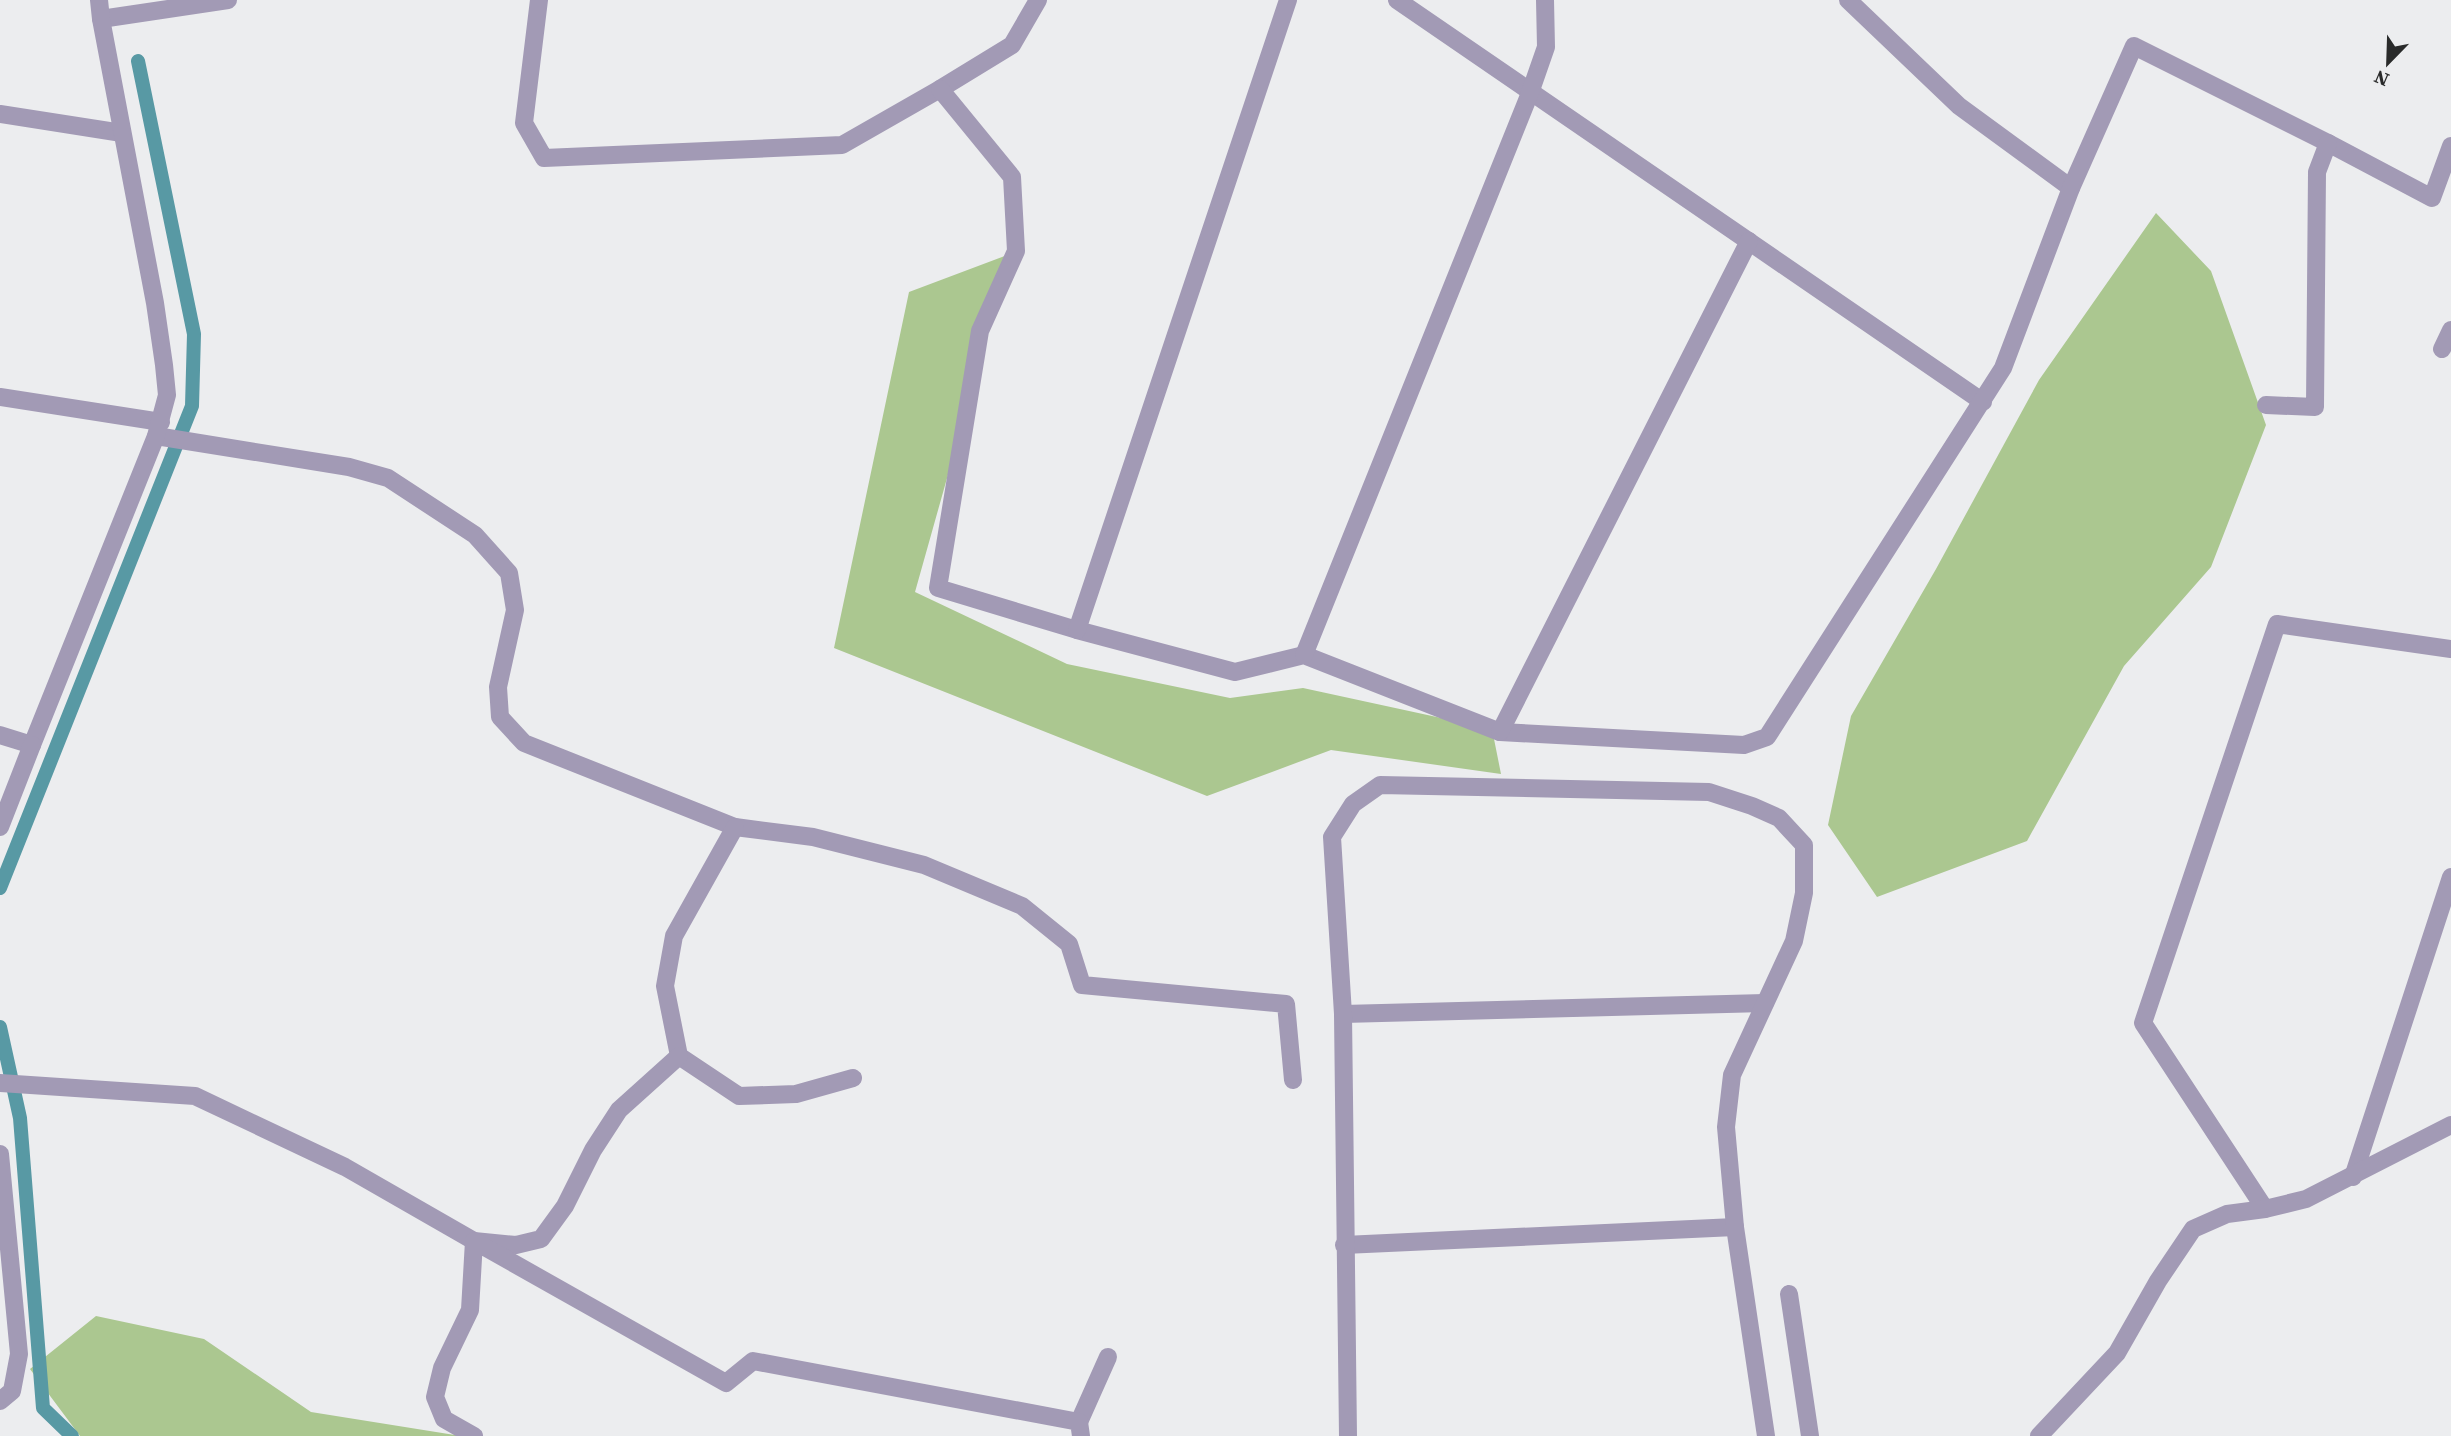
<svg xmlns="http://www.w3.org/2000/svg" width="2451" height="1436" viewBox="0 0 2451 1436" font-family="'Source Serif 4',serif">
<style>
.green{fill:#abc790}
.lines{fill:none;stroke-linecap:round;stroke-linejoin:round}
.stream{stroke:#5899a4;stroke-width:14}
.minor{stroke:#a29ab5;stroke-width:18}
</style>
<rect width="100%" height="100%" fill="#ecedef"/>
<g class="green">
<path d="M2156 213 2211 271 2266 425 2211 567 2124 666 2027 841 1877 897 1828 825 1851 716 1936 569 2039 380Z"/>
<path d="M1010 254 915 592 1067 664 1230 698 1303 688 1492 729 1501 774 1331 750 1207 796 834 648 909 292Z"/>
<path d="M96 1316 204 1339 311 1412 461 1436H80L30 1369Z"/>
</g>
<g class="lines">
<g class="stream">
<path d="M0 888 192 406 194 334 138 61"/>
<path d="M0 1027 20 1118 43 1408 72 1436"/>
</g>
<g class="minor">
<path d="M539 0 524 123 544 158 842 145 940 89 1012 45 1038 0"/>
<path d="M1397 0 1983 402"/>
<path d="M1848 0 1959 106 2071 188"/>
<path d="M101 19 228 0"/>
<path d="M940 89 1012 177 1016 251 980 331 938 588 1077 630 1235 672 1304 655 1500 732 1744 745 1767 737 2003 368 2071 188 2134 46 2328 143 2432 198 2451 146"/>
<path d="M0 114 122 133"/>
<path d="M2442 349 2451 330"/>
<path d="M0 397 161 422"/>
<path d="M2266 405 2315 407 2317 172 2328 143"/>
<path d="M156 436 349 467 388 478 475 535 509 573 515 610 498 687 500 717 524 743 735 827 813 837 924 865 1022 906 1069 944 1082 985 1286 1004 1293 1080"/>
<path d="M1077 630 1288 0"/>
<path d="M1304 655 1530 93 1546 47 1545 0"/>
<path d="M1500 732 1749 241"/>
<path d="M0 735 32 745 156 436 167 395 164 365 155 303 101 19 99 0"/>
<path d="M0 827 32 745"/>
<path d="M735 827 674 936 665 986 679 1056 739 1096 796 1094 853 1078"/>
<path d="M1343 1014 1765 1003"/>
<path d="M0 1083 195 1096 345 1167 474 1241 516 1245 541 1239 565 1206 593 1150 619 1110 679 1056"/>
<path d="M0 1154 19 1354 12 1391 0 1401"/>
<path d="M2353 1177 2451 877"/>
<path d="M2265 1209 2143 1023 2277 624 2451 649"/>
<path d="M1344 1245 1735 1227"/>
<path d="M1789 1294 1810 1436"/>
<path d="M1079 1422 1108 1357"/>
<path d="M474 1436 444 1419 435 1397 442 1368 470 1310 474 1241 726 1383 753 1361 1079 1422 1081 1436"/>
<path d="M1348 1436 1343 1014 1332 837 1353 804 1380 785 1709 792 1752 806 1779 818 1804 845V893L1794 941 1732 1075 1726 1127 1735 1227 1766 1436"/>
<path d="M2039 1436 2117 1353 2158 1281 2193 1229 2227 1214 2265 1209 2306 1199 2451 1125"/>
</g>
</g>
<g transform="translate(2388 63) rotate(203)" stroke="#ecedef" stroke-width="5" paint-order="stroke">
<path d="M0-5L12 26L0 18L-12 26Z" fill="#292a2a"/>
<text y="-10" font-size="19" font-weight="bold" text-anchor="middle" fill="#292a2a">N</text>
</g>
</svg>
